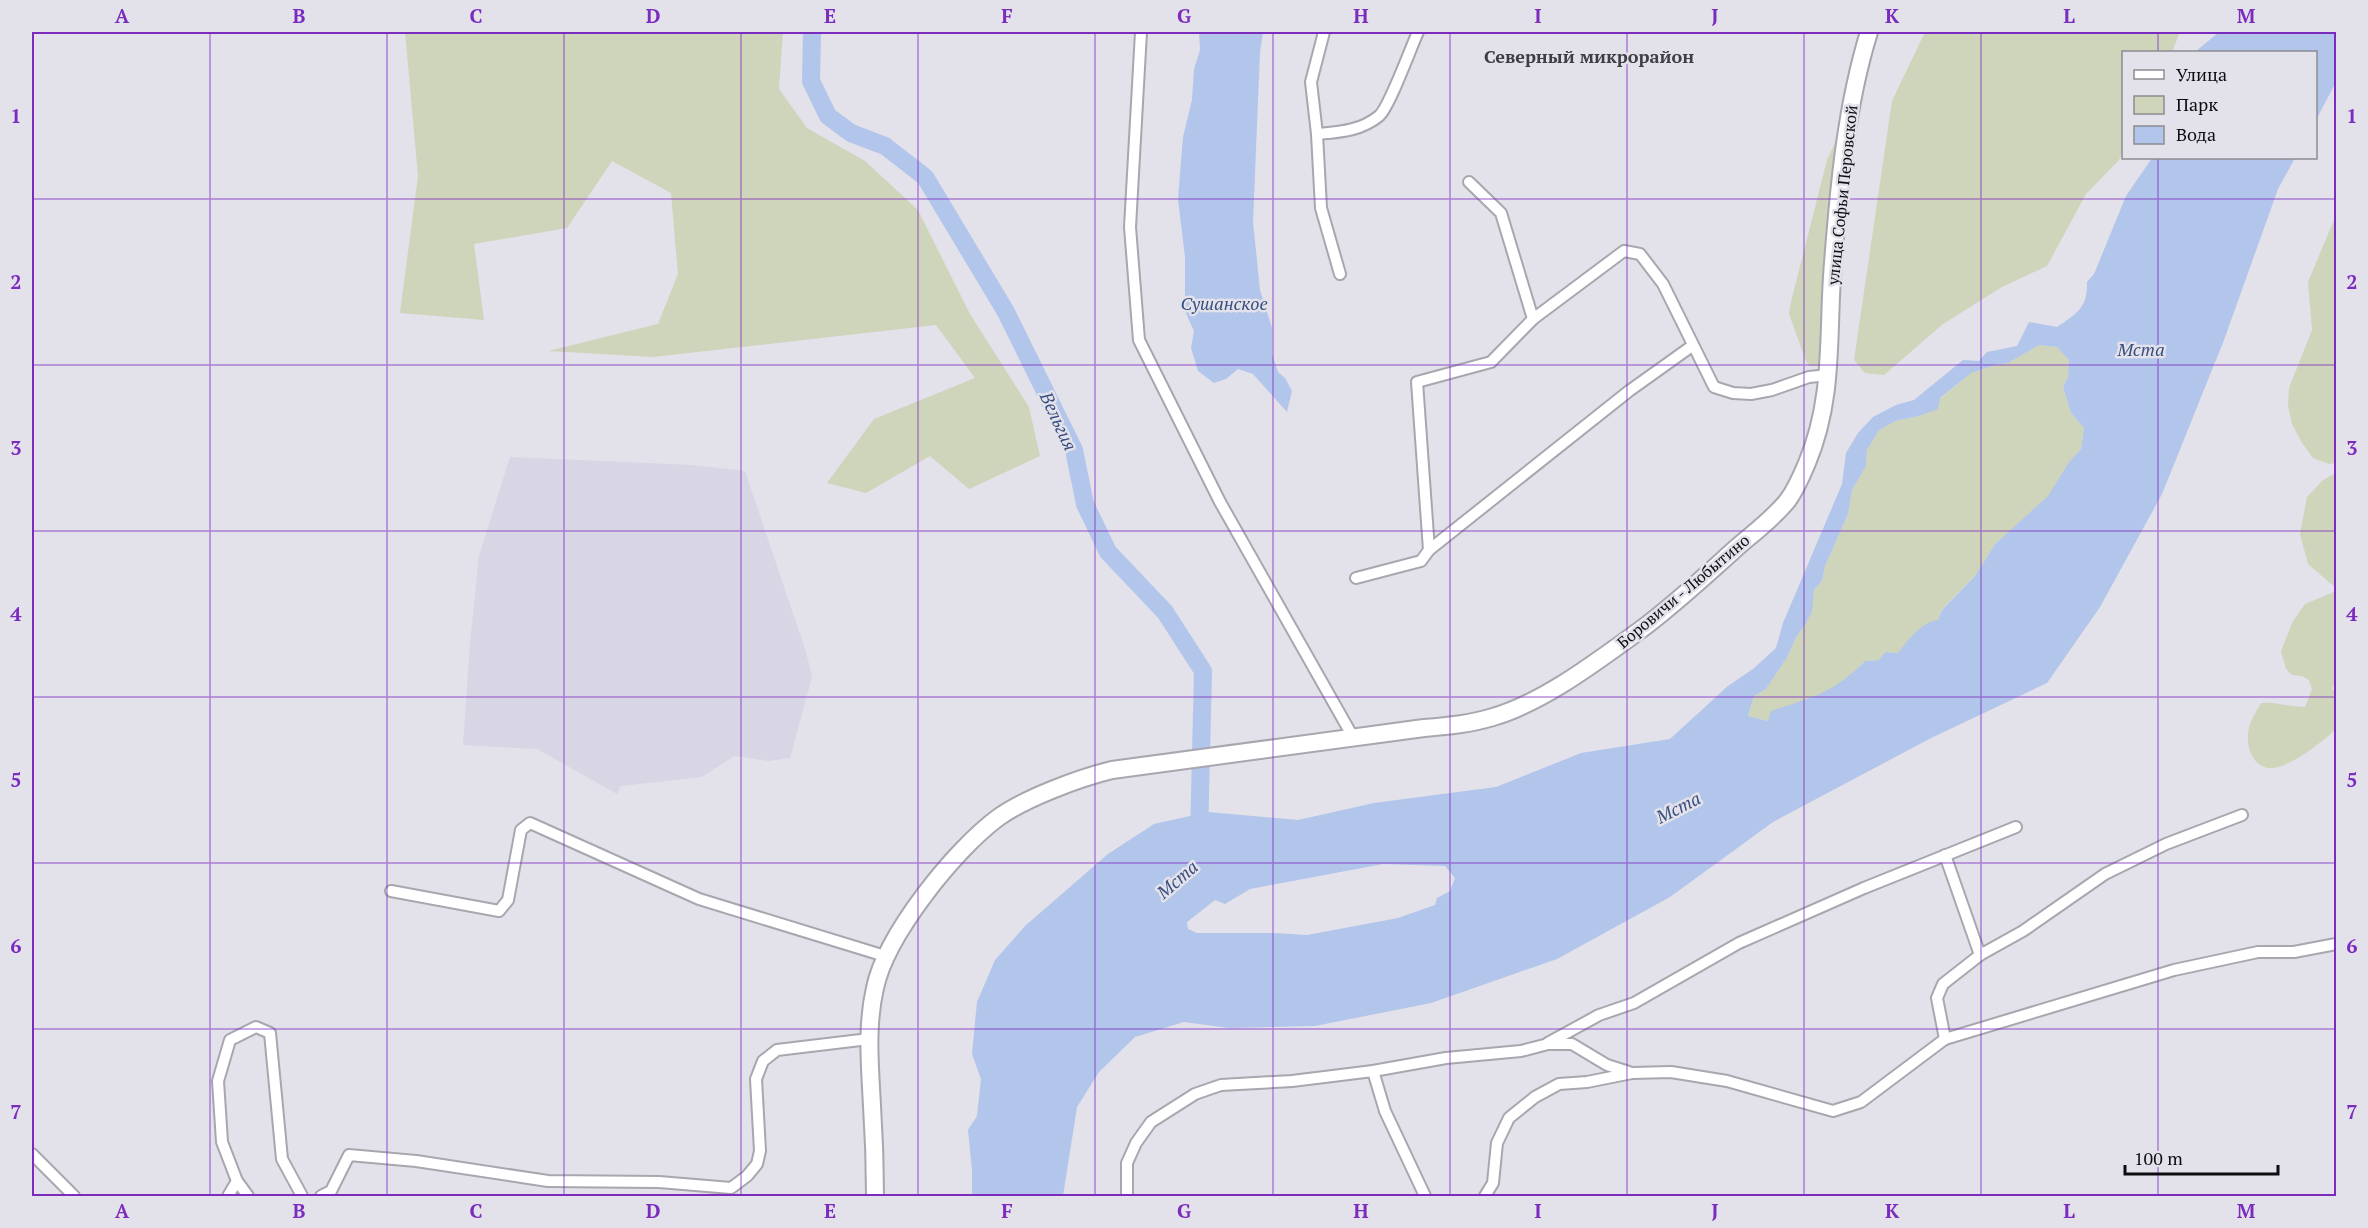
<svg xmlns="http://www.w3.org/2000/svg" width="2368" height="1228" viewBox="0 0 2368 1228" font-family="'PT Serif',serif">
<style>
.built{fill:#d8d5e5}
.green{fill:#ced5ba}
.water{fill:#b2c5ea;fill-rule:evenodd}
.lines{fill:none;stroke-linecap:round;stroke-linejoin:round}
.river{stroke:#b2c5ea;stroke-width:18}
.street-casing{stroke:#a8a6af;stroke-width:14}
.primary-casing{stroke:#a8a6af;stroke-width:20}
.street{stroke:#fff;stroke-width:10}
.primary{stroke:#fff;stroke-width:16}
.grid{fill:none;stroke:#7b2cbf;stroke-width:1.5;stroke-opacity:0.55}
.labels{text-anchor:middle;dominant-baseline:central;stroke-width:5;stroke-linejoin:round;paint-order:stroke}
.street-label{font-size:16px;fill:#0d0c0f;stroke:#e3e1ea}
.neighbourhood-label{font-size:18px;font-weight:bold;fill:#3f3e45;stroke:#e3e1ea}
.water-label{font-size:18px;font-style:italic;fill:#374f7f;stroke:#e3e1ea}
.neatline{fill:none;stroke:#7b2cbf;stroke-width:2}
.grid-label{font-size:20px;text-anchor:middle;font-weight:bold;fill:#7b2cbf}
</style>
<rect width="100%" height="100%" fill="#e3e1ea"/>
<path class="built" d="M510 457 692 465 745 471 806 652 812 677 790 758 769 761 734 756 702 777 621 786 617 794 537 749 463 745 470 644 479 556Z"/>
<g class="green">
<path d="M405 32H783L779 89 807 128 865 161 918 210 970 314 1029 407 1040 456 969 489 930 456 866 493 827 483 874 419 975 378 936 325 653 357 548 351 658 324 678 274 671 193 612 161 567 228 474 244 484 320 400 313 418 176Z"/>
<path d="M1925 32H2180L2172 52H2124L2123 151 2119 160 2086 194 2047 266 2002 287 1943 324 1884 375 1865 373 1854 360 1892 101Z"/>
<path d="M1839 139 1820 361 1817 366H1810L1806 361 1789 314 1791 302 1827 160 1835 143Z"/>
<path d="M2336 215V463L2329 464 2313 458 2302 443 2292 424 2288 406 2289 388 2312 330 2308 282Z"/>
<path d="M2039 345 2057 347 2069 360 2068 377 2063 387 2071 413 2084 428 2081 449 2069 462 2048 497 1995 544 1975 576 1942 609 1938 620 1912 636 1898 653 1885 652 1879 660 1865 661 1846 680 1828 691 1806 700 1768 721 1748 716 1754 696 1766 689 1788 656 1796 637 1805 625 1811 611 1814 590 1822 581 1825 566 1848 514 1852 490 1866 466 1867 450 1879 429 1895 421 1919 416 1971 373 1995 365 2008 363Z"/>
<path d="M2336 473V588L2308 564 2300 534 2307 497 2323 480Z"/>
<path d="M2334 592 2336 594V681L2332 689 2336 692V729C2321 743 2298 761 2278 767 2255 774 2244 747 2249 728 2251 719 2257 711 2261 703 2277 702 2289 707 2305 707L2312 689 2309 680 2302 676 2292 675 2286 669 2281 651 2293 621 2305 604Z"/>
</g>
<g class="water">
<path d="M1199 32H1263L1260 52 1253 222 1260 290 1272 328V354L1278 372 1285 378 1292 391 1287 412 1253 374 1238 369 1226 379 1214 383 1198 371 1191 348 1194 331 1185 311V257L1178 199 1183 137 1192 100 1194 69 1200 50Z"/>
<path d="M2219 32H2336V82L2316 120V52H2195Z"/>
<path d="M2152 158H2295L2278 189 2224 340 2162 494 2100 607 2047 683 1931 738 1773 822 1670 897 1557 959 1431 1003 1315 1026 1229 1028 1184 1022 1135 1037 1099 1072 1077 1107 1063 1196H972V1170L968 1130 977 1116 981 1079 972 1054 977 1002 995 960 1025 926 1108 854 1154 824 1208 812 1298 820 1374 803 1496 787 1581 753 1670 739 1728 686 1753 669 1776 648 1783 623 1842 484 1846 453 1858 433 1873 417 1896 405 1914 400 1963 360 1979 361 1987 352 2017 346 2029 322 2057 327C2076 314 2088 308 2087 282L2094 274 2126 196ZM2039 345 2057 347 2069 360 2068 377 2063 387 2071 413 2084 428 2081 449 2069 462 2048 496 1995 544 1975 576 1942 610 1938 620C1921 622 1908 640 1898 653L1885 652 1879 660 1865 661C1833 693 1814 697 1771 711L1768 721 1748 716 1754 696 1766 689 1788 656 1796 637 1805 625 1812 611 1814 590 1822 581 1825 566 1848 514 1852 490 1866 466 1867 450 1879 430 1895 421 1919 416 1938 409 1940 398 1971 373 1995 365 2008 363ZM1383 864 1445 866 1455 878 1450 891 1437 898 1435 905 1398 918 1307 935 1274 933H1197L1188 929 1187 922 1215 900 1225 904 1250 889Z"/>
</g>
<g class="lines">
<path class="river" d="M812 32 811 81 828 116 851 133 885 146 925 177 1006 312 1074 450 1085 504 1108 552 1165 612 1203 671 1199 837"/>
<defs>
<g id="street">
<path d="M1141 32 1130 227 1139 340 1220 502 1353 737"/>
<path d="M1324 32 1311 82 1317 134 1321 208 1340 274"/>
<path d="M1317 134C1339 132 1361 131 1379 116 1389 108 1411 47 1418 32"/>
<path d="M1533 319 1624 251 1640 254 1663 284 1714 387 1733 393 1751 394 1772 390 1809 377 1828 375"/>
<path d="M1429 550 1417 382 1491 362 1533 319 1501 213 1469 182"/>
<path d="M1356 578 1421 561 1429 550 1629 391 1692 346"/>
<path d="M1945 855 1980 955"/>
<path d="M391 891 499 911 508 900 521 830 530 823 699 899 885 956"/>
<path d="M1945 1039 1937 998 1943 984 1980 955 2023 931 2105 874 2166 844 2242 815"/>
<path d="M1548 1043 1599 1015 1634 1003 1739 943 1864 888 2016 827"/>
<path d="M1373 1071 1385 1111 1425 1196"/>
<path d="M32 1154 74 1196"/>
<path d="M237 1181 222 1142 218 1081 230 1040 256 1027 270 1033 282 1159 302 1196"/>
<path d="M228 1196 237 1181 248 1196"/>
<path d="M321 1196 331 1191 349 1155 416 1161 548 1181 659 1182 731 1188 747 1176 757 1164 760 1151 756 1079 763 1061 777 1050 869 1039"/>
<path d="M1127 1196V1163L1136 1143 1151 1122 1195 1094 1221 1085 1292 1081 1373 1071 1446 1058 1521 1051 1548 1044H1572L1607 1065 1629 1072"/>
<path d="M1485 1196 1493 1183 1497 1143 1509 1118 1535 1097 1559 1084 1587 1082 1632 1073 1671 1072 1727 1081 1833 1111 1861 1102 1945 1039 2174 970 2258 952H2294L2336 944"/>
</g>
<path id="primary" d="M875 1196C875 1166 874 1136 872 1106 870 1066 866 1027 875 988 886 935 955 849 999 817 1026 798 1079 778 1112 770L1424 728C1448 726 1470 724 1493 717 1544 702 1596 662 1639 631 1673 606 1703 578 1734 550 1752 534 1773 519 1788 500 1796 489 1802 475 1807 463 1835 396 1827 333 1833 263 1839 185 1846 107 1869 32"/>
</defs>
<use href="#street" class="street-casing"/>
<use href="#primary" class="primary-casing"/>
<use href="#street" class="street"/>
<use href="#primary" class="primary"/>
</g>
<path class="grid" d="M210 32V1196M387 32V1196M564 32V1196M741 32V1196M918 32V1196M1095 32V1196M1273 32V1196M1450 32V1196M1627 32V1196M1804 32V1196M1981 32V1196M2158 32V52M2158 158V1196M32 199H2336M32 365H2336M32 531H2336M32 697H2336M32 863H2336M32 1029H2336"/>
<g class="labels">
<g class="street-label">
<text transform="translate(1842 195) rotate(-84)">улица Софьи Перовской</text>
<text transform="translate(1683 591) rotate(-40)">Боровичи - Любытино</text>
</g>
<g class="neighbourhood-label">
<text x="1589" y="56">Северный микрорайон</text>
</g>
<g class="water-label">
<text x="1224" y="303">Сушанское</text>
<text x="2141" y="349">Мста</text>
<text transform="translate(1059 421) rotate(65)">Вельгия</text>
<text transform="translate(1678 807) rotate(-27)">Мста</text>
<text transform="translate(1177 879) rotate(-41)">Мста</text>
</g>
</g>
<rect width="2368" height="1228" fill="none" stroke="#e3e1ea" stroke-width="66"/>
<rect x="2122" y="51" width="195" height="108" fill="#e3e1ea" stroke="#8d8c92" stroke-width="1.5"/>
<rect x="2134" y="70" width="30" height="9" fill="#ffffff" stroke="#8d8c92" stroke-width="1.5"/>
<text x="2176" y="81" font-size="18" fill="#0d0c0f">Улица</text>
<rect x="2134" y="96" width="30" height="18" fill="#ced5ba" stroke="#8d8c92" stroke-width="1.5"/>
<text x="2176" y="111" font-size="18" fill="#0d0c0f">Парк</text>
<rect x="2134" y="126" width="30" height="18" fill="#b2c5ea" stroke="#8d8c92" stroke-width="1.5"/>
<text x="2176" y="141" font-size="18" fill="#0d0c0f">Вода</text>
<path d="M2125 1165v9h153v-9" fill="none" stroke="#0d0c0f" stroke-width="3"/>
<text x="2134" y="1165" font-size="18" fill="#0d0c0f" stroke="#e3e1ea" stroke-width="4.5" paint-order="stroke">100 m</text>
<rect x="33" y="33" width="2302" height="1162" class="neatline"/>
<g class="grid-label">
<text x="122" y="23">A</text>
<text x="299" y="23">B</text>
<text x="476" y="23">C</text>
<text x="653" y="23">D</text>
<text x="830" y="23">E</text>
<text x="1007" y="23">F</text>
<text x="1184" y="23">G</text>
<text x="1361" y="23">H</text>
<text x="1538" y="23">I</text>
<text x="1715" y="23">J</text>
<text x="1892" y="23">K</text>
<text x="2069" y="23">L</text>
<text x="2246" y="23">M</text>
<text x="16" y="123">1</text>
<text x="2352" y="123">1</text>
<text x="16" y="289">2</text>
<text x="2352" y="289">2</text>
<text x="16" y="455">3</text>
<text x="2352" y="455">3</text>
<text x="16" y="621">4</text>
<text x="2352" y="621">4</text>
<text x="16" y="787">5</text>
<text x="2352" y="787">5</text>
<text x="16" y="953">6</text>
<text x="2352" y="953">6</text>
<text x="16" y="1119">7</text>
<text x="2352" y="1119">7</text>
<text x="122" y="1218">A</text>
<text x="299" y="1218">B</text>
<text x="476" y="1218">C</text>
<text x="653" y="1218">D</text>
<text x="830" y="1218">E</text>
<text x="1007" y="1218">F</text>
<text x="1184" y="1218">G</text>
<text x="1361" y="1218">H</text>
<text x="1538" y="1218">I</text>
<text x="1715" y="1218">J</text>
<text x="1892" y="1218">K</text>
<text x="2069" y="1218">L</text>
<text x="2246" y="1218">M</text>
</g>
</svg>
